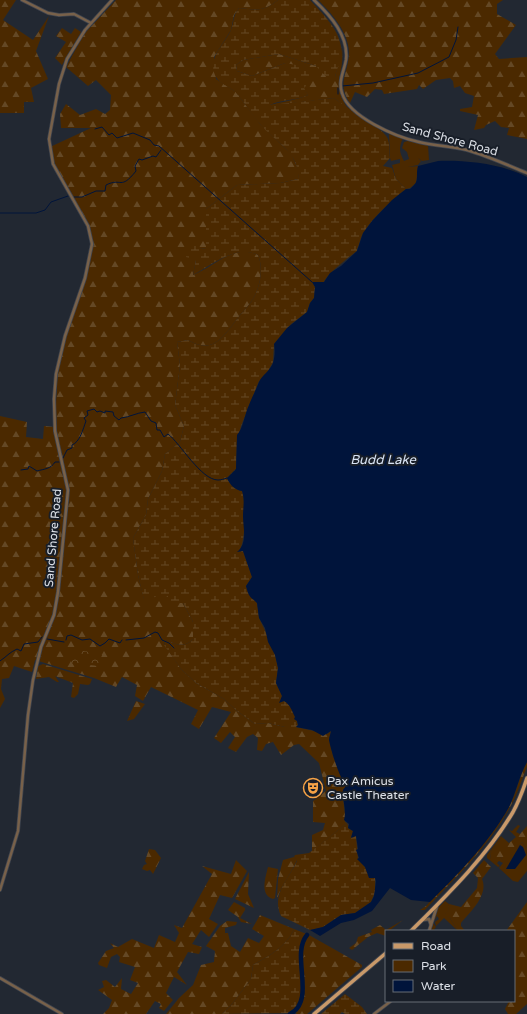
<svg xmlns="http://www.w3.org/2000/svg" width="527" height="1014" viewBox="0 0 527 1014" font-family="'Varela Round',sans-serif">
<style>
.green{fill:#4b2900}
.forest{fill:url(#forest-firs)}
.wetland{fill:url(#wetland-marsh)}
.park{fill:url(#park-crowns)}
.water{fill:#00143b}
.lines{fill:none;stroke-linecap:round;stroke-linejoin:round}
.stream{stroke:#00143b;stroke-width:1}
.river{stroke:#00143b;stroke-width:4.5}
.tertiary-casing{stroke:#40454f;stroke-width:4}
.primary-casing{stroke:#40454f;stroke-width:5}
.tertiary{stroke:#78614a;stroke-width:2.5}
.primary{stroke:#c99969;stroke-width:3.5}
.labels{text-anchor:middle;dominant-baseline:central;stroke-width:4;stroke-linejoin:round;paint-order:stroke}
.street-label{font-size:12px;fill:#dce0e7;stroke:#181e28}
.poi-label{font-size:12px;fill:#dce0e7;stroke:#181e28;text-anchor:start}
.water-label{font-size:13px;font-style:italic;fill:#d8e3f4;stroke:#181e28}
</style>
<defs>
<pattern id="forest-firs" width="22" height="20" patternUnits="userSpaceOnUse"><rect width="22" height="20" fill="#4b2900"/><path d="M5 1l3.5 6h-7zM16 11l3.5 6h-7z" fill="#644825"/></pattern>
<pattern id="wetland-marsh" width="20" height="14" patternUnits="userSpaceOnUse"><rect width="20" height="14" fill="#4b2900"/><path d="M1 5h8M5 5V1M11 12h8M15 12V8" fill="none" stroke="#644825"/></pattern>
<pattern id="park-crowns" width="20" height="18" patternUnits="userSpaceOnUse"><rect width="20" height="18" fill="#4b2900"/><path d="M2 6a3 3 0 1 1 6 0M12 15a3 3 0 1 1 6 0" fill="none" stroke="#644825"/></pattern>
</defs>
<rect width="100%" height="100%" fill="#222832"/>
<g class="green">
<path d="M389 133 403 138C398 149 400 153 404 161L409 159 407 152 402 148 404 142 408 141 428 145 429 160 422 161 418 158 421 161 418 165 408 167 418 166 416 183 410 188 406 189 396 179 392 165 400 163V159L391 161 390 158Z"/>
<path d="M501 836 502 837 490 853 491 859 501 857 504 862 522 842 527 848V871L518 882 513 881 499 868 503 863 499 861 497 863 500 866 498 867 487 858V855Z"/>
<path d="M445 901 449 904C449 908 449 913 445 914L450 918 458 931 444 918 436 926 435 922 439 919 437 916 433 923 436 927 433 931H430L437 909Z"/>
</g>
<g class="forest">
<path d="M0 0H16L3 20 33 40 49 16 36 51 48 79 31 88 34 102H24V113H0Z"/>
<path d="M116 0H278C263 12 257 10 239 8L234 15 231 30 214 57 216 79 236 92 260 124 291 154 299 171 298 179 280 183 237 185 206 209V248L201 249 196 260 193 275C214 267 234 243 258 255 264 269 260 289 251 302 247 308 241 313 237 319 223 337 213 355 188 340L177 342 180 365 175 405 184 426 180 442 165 454 162 471 148 499 146 515 133 538 138 575 144 599 166 593 183 603 193 622V639C184 648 177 645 166 640L164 644 181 669 196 683 224 699 237 711 255 724 268 723 285 727H296L327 734 331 731 329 739 333 756 340 770 342 782 346 786 343 790C342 801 346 811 345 822L347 823 312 851V835L323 830 325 823 313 822V801L326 791 319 763 299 744 294 745 281 755 273 742 266 744 262 751 257 750 258 738 253 734 247 737 236 752 228 748 235 737 230 732 221 743 214 738 231 712 212 707 199 729 191 724 198 710 151 687 143 701 135 696 137 685 122 677 116 687 94 678 35 660 32 672 14 666 9 678 2 679 1 689 5 699 0 708V416L27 422 26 437 43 439 44 426 55 427 58 363 93 245 89 228 55 168 50 147 91 128H61L60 114 66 104 80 115 96 109 105 114 110 110 111 95 96 80 88 86 66 67 84 34Z"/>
<path d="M318 0H503L497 4V14L516 25 495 54 499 59 527 57V139L507 135 509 128 501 127 495 121 486 125 484 128 474 130 478 115 460 111V109L472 107 474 96 465 93 460 86 454 88 453 81 450 78 436 80 423 89 419 85 417 89 384 94 382 90 375 89 367 97 355 92 350 103C336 83 349 73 349 52 349 33 331 12 318 0Z"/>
<path d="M62 28 71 34 75 28 81 32 62 65 55 58 66 42 56 36Z"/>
<path d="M342 48C345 76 330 80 348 109L334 98 268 106C281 101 295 101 308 95L285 63 252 76 237 71 236 65 243 60 279 54 316 66 335 77Z"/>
<path d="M43 664 92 679 90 684 88 685 80 684 78 694 74 698 71 697 73 683 55 676 59 682H57L49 677 36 679 38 666Z"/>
<path d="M136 701 145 704 134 719 127 721Z"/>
<path d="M527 762V767C521 781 517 796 509 809 488 847 455 878 425 910H420L426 906C455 874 488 845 509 807 517 793 519 776 527 762Z"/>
<path d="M518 825 520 826 516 832 520 834 527 826V848L522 842 504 863 501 857 496 861 491 859 490 853 502 837 509 843 516 837 509 830 512 831Z"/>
<path d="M149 849 155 850 161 858 153 874 150 870 147 871 142 869 144 865 147 864 145 861Z"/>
<path d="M294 857 297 860C291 874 282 884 277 899L278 879 283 860Z"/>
<path d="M236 860 247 871 232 898 220 895 209 919 218 924 209 937 201 930 192 944 202 947 199 954 188 952 177 972 187 985 174 977 166 993 173 1000 164 1011 159 1008 161 1004 155 1001 146 1014H103L109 1008 112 1000 98 990 104 987 102 981 106 980 115 987 122 978 121 989 131 994 138 983 130 980 135 967 119 962 120 957 117 954 111 957 107 968 99 965 98 963 106 951 114 948 110 943 118 947 132 939 154 948 159 935 175 942 179 933 174 925 182 928 212 874 202 866 231 874Z"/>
<path d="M484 860 491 867 482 879C489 895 470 912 461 923V926L465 931H458L450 918 444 915 448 911 449 904 461 907 477 888 478 878 473 873Z"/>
<path d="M268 867 278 869 275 898 273 899C259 895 266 876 268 867Z"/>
<path d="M249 872 248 894 254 908 235 899Z"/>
<path d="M234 902 245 908V910L240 918 252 924 241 922 238 917 228 910Z"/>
<path d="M527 902V1004L516 1014H508L505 1009 509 1001H514V931H506Z"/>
<path d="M260 915 294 929C287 946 269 956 253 965L251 979 232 1004 222 1014H166L179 998 193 985 201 965 214 962 215 951 206 946 220 926 227 921 237 922 236 925 225 928V933H228L231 946 240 952 248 938 259 943 264 936 252 929Z"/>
<path d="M403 920 389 931H386V936L377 933 368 937 352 950 349 948 356 943 358 937 372 932 371 930 380 925 386 930Z"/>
<path d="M309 935 362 965V967L307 1014H296L302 1002 304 942Z"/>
</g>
<g class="wetland">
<path d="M278 0H310C322 13 338 28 341 46 343 55 337 69 335 77L329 80 316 66 279 54 243 60 236 65 237 71 252 76 285 63 302 66 310 72 313 79 304 88 308 95C296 101 282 99 270 105L334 98C344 106 386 130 388 139 390 145 389 152 390 158L383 166 392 168 396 179 406 189C391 201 375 215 364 232 360 237 360 244 357 249V251C351 255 325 276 324 282L313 283 315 287 314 298 310 303 307 312 291 324 274 344 273 362 266 375 259 381 241 426 237 443 236 469 227 478C230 485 235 490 242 491 246 502 246 542 239 551H243L252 577 246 586 250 595 257 603 259 618 274 650 278 668 276 683 282 696 280 702 284 701C292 705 296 717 298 725L296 727H285L268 723 255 724 237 711 224 699 196 683 181 669 164 645 166 640C177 645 184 648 193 639V622L183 603H172L166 594 144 600 138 575 133 538 146 515 148 499 162 471 165 454 180 442 184 426 175 405 180 365 177 342 188 340C213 355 223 337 237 319 241 313 247 308 251 302 260 289 264 269 258 255 236 244 212 265 193 275L196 260 186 257V247L193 242 201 249 206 248V209L237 185 280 183 298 179C301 154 273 140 259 123 251 114 245 103 237 94 232 87 220 85 216 77 206 59 224 45 231 30 234 22 233 15 239 8 257 10 263 12 278 0Z"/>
<path d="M347 823 349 829 353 831 351 837 356 836 358 859 365 867 370 878H375V892L371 902 355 913 341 915 323 927 310 930 281 916C271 894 289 879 297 861L294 857 295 855 309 853Z"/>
<path d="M294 929 309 935 304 942V994L297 1013 222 1014 232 1004 251 979 253 965C269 956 287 946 294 929Z"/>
<path d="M345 994 362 1007 367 1014H345L342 1012 340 1014H321Z"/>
</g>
<path class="park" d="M72 648 102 655 98 666 90 665 85 668 73 664 69 656V649Z"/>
<g class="water">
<path d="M438 161C466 160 502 164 527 177V762C519 776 516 793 509 807 489 843 458 874 430 902L411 900 390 888 372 911 354 920 341 923 320 936 310 930 323 927 341 915 355 913 371 902 374 896 376 881 375 878H369L365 867 357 859 359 858 356 850 358 849 356 836 351 838 353 831 348 828 349 824 344 820C347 810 342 800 343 790L346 786C340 779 331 751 329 740 329 737 331 733 331 731L323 736 312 730 296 727 298 725 297 721 294 719 295 717C292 711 290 704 284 701L279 703 282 696 276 683 278 668 275 655 268 642 265 628 259 618 257 603C250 596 249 598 246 586L252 577 243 551 237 552C248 543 243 528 243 516 243 507 245 500 242 491 235 490 230 485 227 478L236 469 237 435C243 429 245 413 249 405 252 397 256 390 259 382 262 375 270 371 273 363 275 356 275 350 274 344L287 328 307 312 310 303 314 298 315 287 312 282H324L330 273 341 266 357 251 363 233 372 221 392 200 406 189H410C421 180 415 177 418 166Z"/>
<path d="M520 845 523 847 526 855 515 869H506Z"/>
</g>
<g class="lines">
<g class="stream">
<path d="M342 86 373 83 418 73 449 57 456 40 458 27"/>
<path d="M338 94V88"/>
<path d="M95 129 102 127 109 135 112 133 117 138 133 133 150 140 154 145 159 146 312 282"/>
<path d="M74 197H82L96 191H105L106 185C122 177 120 191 136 171L135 166 139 159 142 160 153 156 156 157 161 150"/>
<path d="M0 213H36L45 210 51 202 68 196"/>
<path d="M63 458 67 450 72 448V445C80 442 83 429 86 421L84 418 88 415 87 411 94 409 97 412 100 411 105 413V411L113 412 114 416 119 420 121 418C130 417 136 413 145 412L151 421 156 423 157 430H160L164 437 168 434C180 443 201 480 218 480 221 480 224 479 227 478"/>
<path d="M21 470 28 469 29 466 37 471C44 469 51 469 55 462H59"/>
<path d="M47 639 64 642"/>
<path d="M66 640 67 636 71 635 82 640 90 639 100 646 105 643 109 639 120 643 122 640"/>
<path d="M126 640 144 638 155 632 158 633 162 640 169 643 174 648"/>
<path d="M0 661C6 657 10 652 17 649L21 651 24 644 38 642 42 637"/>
</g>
<path class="river" d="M290 1014C317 1000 290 955 307 935"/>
<defs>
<g id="tertiary">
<path d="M22 0 48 13 59 15 74 14 91 23"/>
<path d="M314 0C330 15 349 36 346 60 344 71 338 81 342 93 349 117 396 137 419 142 435 146 451 146 467 150 488 156 507 165 527 173"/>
<path d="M0 890 18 831 28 715 33 680 41 647 54 615 58 592 68 490 55 431 54 399 56 374 65 336 85 278 92 244 88 226 53 164 49 139 59 84 67 59 85 30 112 0"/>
<path d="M423 920 429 919 431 925"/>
<path d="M429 931 437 906"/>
<path d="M0 978 62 1014"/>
<path d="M374 1014 391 1001"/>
</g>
<g id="primary">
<path d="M411 931C447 895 487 856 513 812 519 801 523 790 527 778"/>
<path d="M314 1014 386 953"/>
</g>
</defs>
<use href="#tertiary" class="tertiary-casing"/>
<use href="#primary" class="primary-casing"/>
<use href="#tertiary" class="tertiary"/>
<use href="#primary" class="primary"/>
</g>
<defs>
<symbol id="theatre-ring" viewBox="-11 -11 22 22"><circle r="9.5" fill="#181e28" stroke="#f5a246" stroke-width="1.5"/><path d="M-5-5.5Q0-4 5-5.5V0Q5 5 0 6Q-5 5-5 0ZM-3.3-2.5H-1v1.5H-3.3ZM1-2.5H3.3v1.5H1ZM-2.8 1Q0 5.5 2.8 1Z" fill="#f5a246"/></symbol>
</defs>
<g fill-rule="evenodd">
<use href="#theatre-ring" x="302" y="777" width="22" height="22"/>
</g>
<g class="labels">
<g class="street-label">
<text transform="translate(450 139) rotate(15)">Sand Shore Road</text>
<text transform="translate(53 538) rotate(-85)">Sand Shore Road</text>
</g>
<g class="poi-label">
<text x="327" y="781">Pax Amicus<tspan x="327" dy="14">Castle Theater</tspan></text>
</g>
<g class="water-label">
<text x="383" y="460">Budd Lake</text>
</g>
</g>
<rect x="385" y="930" width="130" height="72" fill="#181e28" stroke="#666c74"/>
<rect x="393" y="943" width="20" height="6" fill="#c99969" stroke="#666c74"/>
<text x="421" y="950" font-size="12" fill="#dce0e7">Road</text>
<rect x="393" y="960" width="20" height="12" fill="#4b2900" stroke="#666c74"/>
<text x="421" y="970" font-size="12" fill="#dce0e7">Park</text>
<rect x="393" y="980" width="20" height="12" fill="#00143b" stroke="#666c74"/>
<text x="421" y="990" font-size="12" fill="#dce0e7">Water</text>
</svg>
